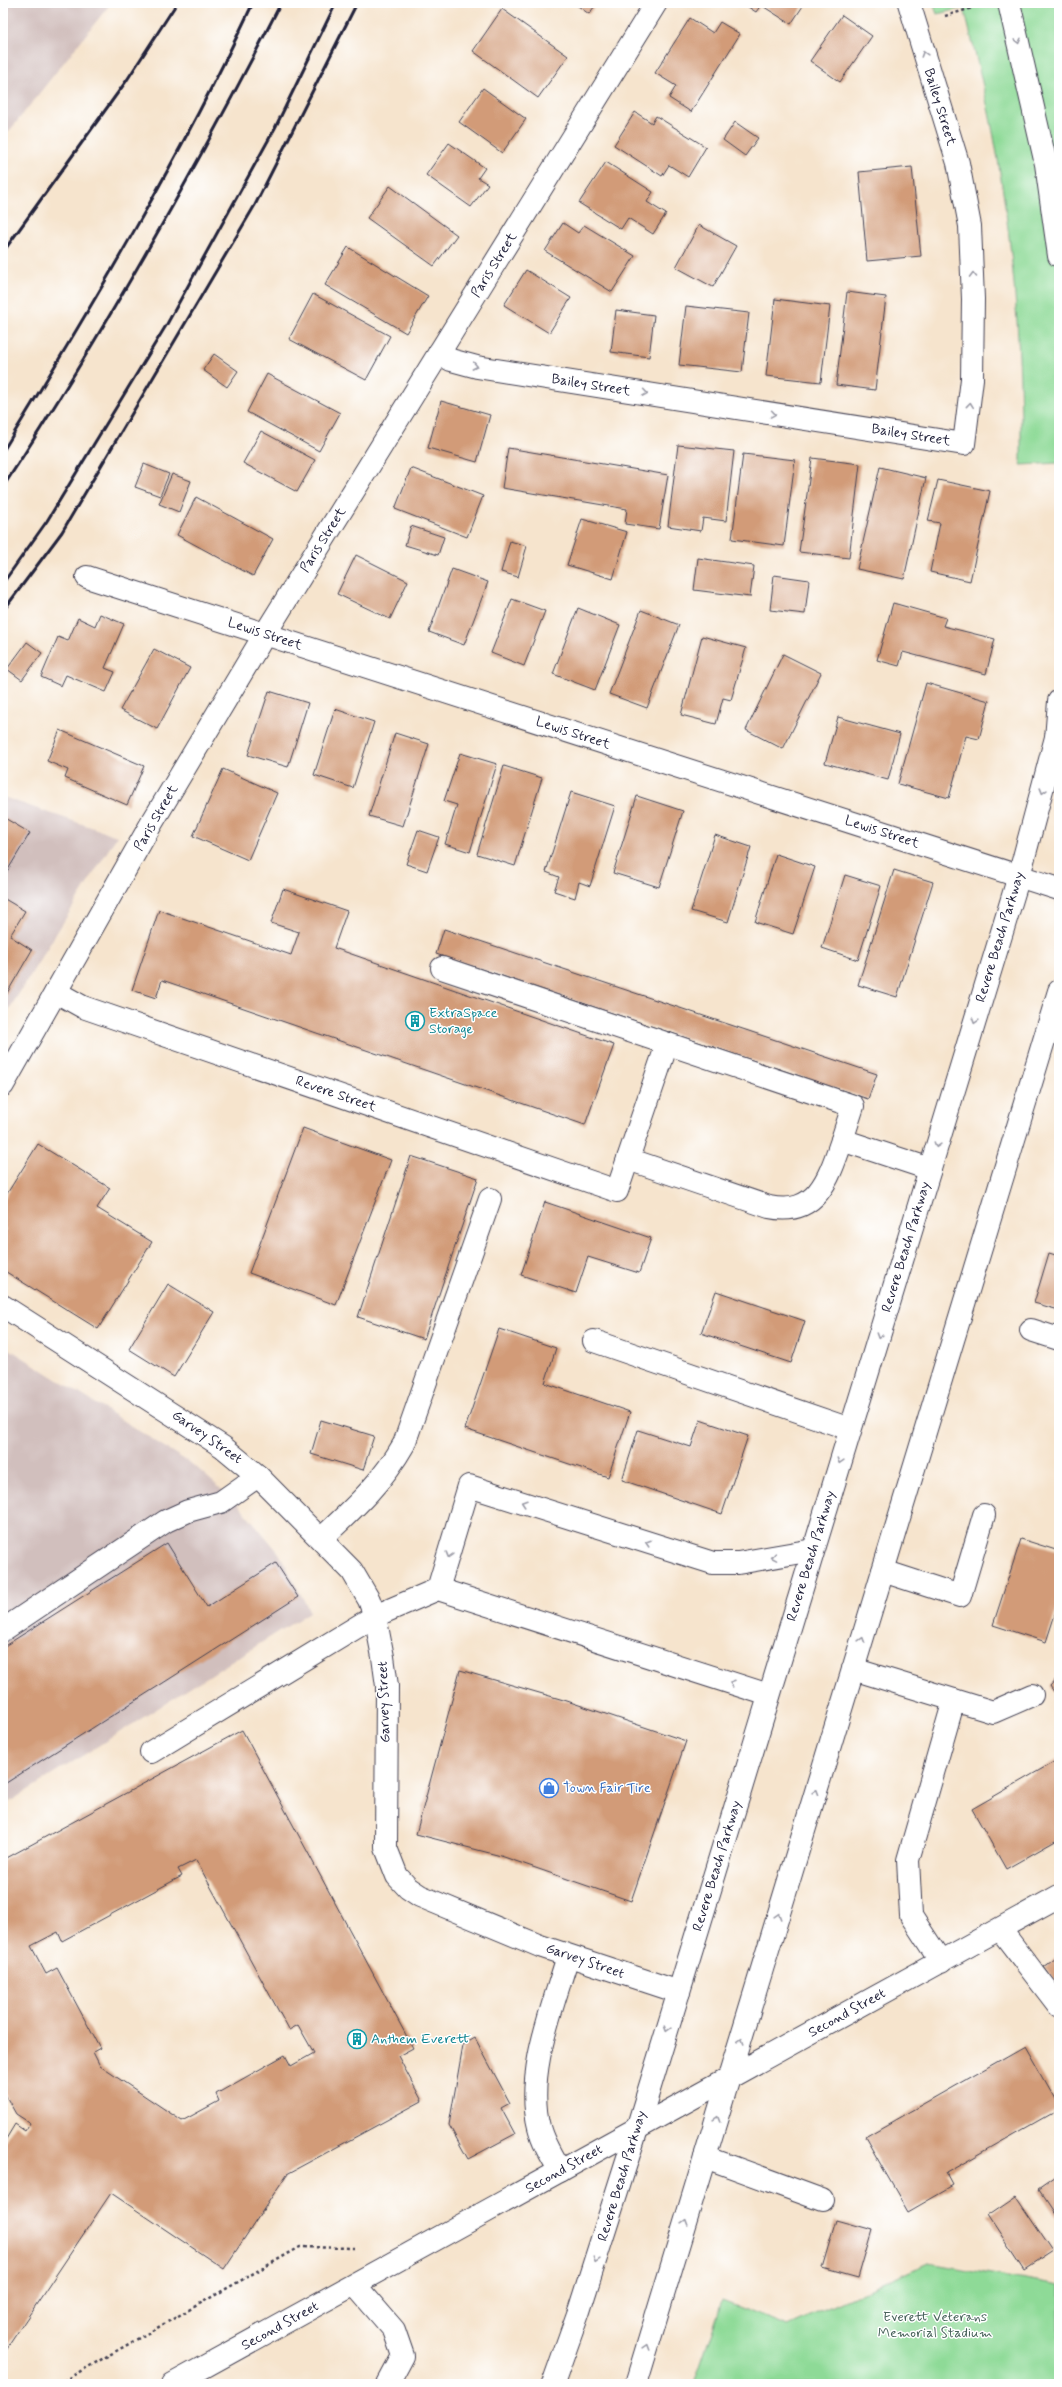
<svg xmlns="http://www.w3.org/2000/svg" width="1062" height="2387" viewBox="0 0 1062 2387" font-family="Mynerve,sans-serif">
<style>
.industrial{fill:#d1bfbd}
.green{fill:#8eda97;stroke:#587e69}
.building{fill:#d29b78;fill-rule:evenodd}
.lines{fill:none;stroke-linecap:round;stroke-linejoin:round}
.minor-casing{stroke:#423f51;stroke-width:24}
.major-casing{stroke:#423f51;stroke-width:24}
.highway-casing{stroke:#423f51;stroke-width:24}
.path{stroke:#423f51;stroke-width:2.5;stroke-dasharray:3 3;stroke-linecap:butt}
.minor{stroke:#fff;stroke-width:22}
.major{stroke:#fff;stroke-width:22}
.highway{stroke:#fff;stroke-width:22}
.rail{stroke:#22223b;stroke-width:3}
.oneway{stroke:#9c9ca7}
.labels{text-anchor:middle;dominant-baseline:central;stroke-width:3;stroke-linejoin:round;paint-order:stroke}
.street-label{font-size:14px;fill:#22223b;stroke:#fff}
.culture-label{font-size:14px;fill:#0d838f;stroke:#fff;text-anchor:start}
.shop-label{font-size:14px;fill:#366cbe;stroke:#fff;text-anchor:start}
.park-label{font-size:14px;fill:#48625b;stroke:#fff}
</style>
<rect width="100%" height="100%" fill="#fff"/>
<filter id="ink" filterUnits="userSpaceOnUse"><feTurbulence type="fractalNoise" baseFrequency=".025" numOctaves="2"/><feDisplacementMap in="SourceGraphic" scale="8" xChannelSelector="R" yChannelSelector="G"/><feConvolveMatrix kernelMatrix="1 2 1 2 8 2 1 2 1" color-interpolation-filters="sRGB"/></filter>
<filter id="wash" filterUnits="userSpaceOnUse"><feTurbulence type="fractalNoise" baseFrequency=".012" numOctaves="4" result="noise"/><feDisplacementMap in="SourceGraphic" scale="16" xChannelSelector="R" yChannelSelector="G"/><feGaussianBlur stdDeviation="0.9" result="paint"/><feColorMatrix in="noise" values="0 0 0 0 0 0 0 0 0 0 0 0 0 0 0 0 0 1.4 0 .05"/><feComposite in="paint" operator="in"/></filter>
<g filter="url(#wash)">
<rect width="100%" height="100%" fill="#f6e4cd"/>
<g class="industrial">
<path d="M3 3H111L3 139Z"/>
<path d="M3 797 117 836 3 1019Z"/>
<path d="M3 1345 196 1467 239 1505 279 1553 310 1612 3 1806Z"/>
</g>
<g class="green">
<path d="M933 3H1059V463L1021 465C1022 369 1016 274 1001 179 993 122 978 65 964 8L937 14Z"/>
<path d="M929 2263 1059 2286V2384H694L722 2301 788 2326Z"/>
</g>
<g id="blocks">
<g class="building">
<path d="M574 3H597L589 14Z"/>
<path d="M742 3H805L791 24 761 5 756 12Z"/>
<path d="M502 9 568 56 538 98 473 51Z"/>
<path d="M842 15 872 36 840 82 810 61Z"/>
<path d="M690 18 713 33 720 22 740 34 691 112 669 98 676 86 655 73Z"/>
<path d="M483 88 526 119 502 153 459 122Z"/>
<path d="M635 112 652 123 656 116 706 147 688 177 669 165 662 176 614 145Z"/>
<path d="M735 122 758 138 745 156 723 140Z"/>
<path d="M449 143 485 168 478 178 488 184 471 207 426 175Z"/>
<path d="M606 162 653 192 647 202 666 214 653 234 628 218 621 229 579 203Z"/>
<path d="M912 167 921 256 867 261 859 172Z"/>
<path d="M390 186 457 235 434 266 367 218Z"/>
<path d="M563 223 578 233 584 225 635 256 612 292 545 251Z"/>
<path d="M699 225 736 246 713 287 676 267Z"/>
<path d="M348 247 428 296 406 333 325 285Z"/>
<path d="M526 270 571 298 549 333 504 305Z"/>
<path d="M847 292 886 297 875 390 836 385Z"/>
<path d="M313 294 390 336 366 380 289 339Z"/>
<path d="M775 299 830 306 821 382 766 376Z"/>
<path d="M686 306 749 313 742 372 679 365Z"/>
<path d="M616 310 654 315 649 357 611 352Z"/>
<path d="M214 354 238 371 227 387 203 370Z"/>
<path d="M267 374 340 413 319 451 247 412Z"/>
<path d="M441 401 490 415 477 462 428 448Z"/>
<path d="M261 431 315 460 297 492 243 463Z"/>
<path d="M678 445 734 451 726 521 703 518 701 531 668 526Z"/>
<path d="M508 448 668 475 659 529 625 524 627 509 502 488Z"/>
<path d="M743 454 795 460 784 546 732 539Z"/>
<path d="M812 458 860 464 849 558 799 552Z"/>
<path d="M144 464 169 474 160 496 135 487Z"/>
<path d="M880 467 926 478 904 579 857 569Z"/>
<path d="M411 468 483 496 467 537 395 509Z"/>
<path d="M172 474 191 481 179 512 159 504Z"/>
<path d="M938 480 990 491 970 581 930 572 940 523 928 521Z"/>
<path d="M196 497 273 539 253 576 177 535Z"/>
<path d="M582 519 627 532 613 579 567 565Z"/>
<path d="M411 526 444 537 438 555 405 545Z"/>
<path d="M510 541 527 546 518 577 501 572Z"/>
<path d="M356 555 408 581 390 619 337 594Z"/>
<path d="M698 558 754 566 750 597 694 590Z"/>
<path d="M452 569 488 582 464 645 429 632Z"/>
<path d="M774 575 809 580 805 614 770 610Z"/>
<path d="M512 599 545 611 524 666 491 653Z"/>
<path d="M893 603 946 618 943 626 995 639 986 674 903 652 899 666 877 660Z"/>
<path d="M578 608 620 625 595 690 553 674Z"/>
<path d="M641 610 679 625 647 708 609 694Z"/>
<path d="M100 614 124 624 105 668 115 672 106 692 66 675 61 686 41 677 58 637 68 641 78 618 95 626Z"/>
<path d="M702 636 746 648 731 700 723 698 716 724 681 715Z"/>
<path d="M27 642 42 653 22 680 7 669Z"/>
<path d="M154 649 190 668 157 729 120 710Z"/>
<path d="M783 654 821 673 783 749 746 730Z"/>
<path d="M926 683 989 701 979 739 966 736 949 798 898 784Z"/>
<path d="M269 691 308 703 288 767 248 755Z"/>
<path d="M335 709 374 722 353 788 314 775Z"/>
<path d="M838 717 900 734 888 780 825 763Z"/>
<path d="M60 730 144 766 127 805 65 778 68 770 47 761Z"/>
<path d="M395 733 429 744 403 826 369 816Z"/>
<path d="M460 753 497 764 470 852 445 844 457 805 444 801Z"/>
<path d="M504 766 542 778 515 866 477 854Z"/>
<path d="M223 769 277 793 248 860 193 836Z"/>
<path d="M571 792 615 806 590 886 579 882 575 898 554 891 559 877 546 872Z"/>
<path d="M637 796 683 811 659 887 613 873Z"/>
<path d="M3 817 30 833 3 878Z"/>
<path d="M418 830 439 837 427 871 406 864Z"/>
<path d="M715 835 751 847 728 922 691 911Z"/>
<path d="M776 854 815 867 793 934 755 922Z"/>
<path d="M894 870 933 882 897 997 858 985Z"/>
<path d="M845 875 881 886 858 960 822 948Z"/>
<path d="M283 889 347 911 334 948 614 1045 585 1125 162 980 156 998 132 990 159 910 291 955 299 932 271 923Z"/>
<path d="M3 898 25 911 10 936 32 950 3 1000Z"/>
<path d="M444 929 877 1074 868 1099 436 954Z"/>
<path d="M303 1128 391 1160 336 1305 249 1273Z"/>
<path d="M38 1144 110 1188 97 1208 152 1242 98 1329 3 1270V1235L6 1229 3 1228V1200Z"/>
<path d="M411 1156 478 1178 424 1339 358 1317Z"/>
<path d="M545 1202 651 1238 639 1273 588 1257 576 1293 521 1275Z"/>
<path d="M1049 1253 1059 1256V1310L1034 1303Z"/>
<path d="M168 1284 214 1312 174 1377 129 1349Z"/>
<path d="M716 1291 805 1321 791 1363 701 1333Z"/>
<path d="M499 1329 556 1348 545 1383 630 1412 608 1477 465 1429Z"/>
<path d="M321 1420 374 1436 363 1470 311 1454Z"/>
<path d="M700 1420 748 1436 722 1514 622 1480 638 1430 691 1447Z"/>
<path d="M1021 1539 1059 1551V1602L1046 1642 993 1625Z"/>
<path d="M167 1543 207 1607 276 1563 298 1597 3 1785V1647Z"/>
<path d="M460 1670 567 1701 686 1741 631 1901 501 1856 416 1834Z"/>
<path d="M1059 1676V1699L1050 1686Z"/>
<path d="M242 1730 413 2048 398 2056 422 2101 287 2174 224 2269 111 2193 3 2354V2144L15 2124 25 2131 30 2123 16 2114 3 2091V1860ZM196 1860 289 2030 298 2025 314 2053 291 2066 285 2055 216 2094 219 2101 182 2121 100 2066 93 2052 100 2048 57 1968 46 1974 31 1946 58 1932 62 1941 182 1876 178 1869Z"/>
<path d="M1059 1759V1839L1006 1869 972 1809Z"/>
<path d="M1059 1956V1988L1044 1967Z"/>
<path d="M475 2038 510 2103 501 2108 515 2134 468 2159 449 2125 463 2045Z"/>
<path d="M1025 2046 1059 2106V2109L946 2173 953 2186 908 2212 865 2137Z"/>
<path d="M1059 2177V2221L1039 2191Z"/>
<path d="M1016 2196 1053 2251 1024 2270 988 2215Z"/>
<path d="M836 2220 872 2230 858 2278 822 2268Z"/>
</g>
</g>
</g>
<g filter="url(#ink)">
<use href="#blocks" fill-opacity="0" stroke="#423f51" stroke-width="1"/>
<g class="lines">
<defs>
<g id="minor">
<path d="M439 353 451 360 477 367 964 444 972 379 973 299 970 226 958 163 909 3"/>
<path d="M87 577 1059 889"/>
<path d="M442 968 853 1106 842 1140 930 1169"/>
<path d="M56 992 83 1007 617 1191 667 1044"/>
<path d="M3 1085 150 826 265 634 656 3"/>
<path d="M628 1159 769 1207C817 1217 829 1178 842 1140"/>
<path d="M3 1306 223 1447 258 1476 352 1571 369 1600 375 1616 383 1657 387 1686 386 1848 397 1876 408 1888 420 1896 540 1946 679 1992"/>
<path d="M1031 1330 1059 1339"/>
<path d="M594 1341 850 1429"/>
<path d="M321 1539C354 1508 382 1483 404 1444L490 1199"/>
<path d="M883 1571 960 1596 984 1515"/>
<path d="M438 1589 469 1486 713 1563H738L813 1550"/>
<path d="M3 1630 166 1521 188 1511 221 1502 258 1476"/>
<path d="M853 1669 954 1700"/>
<path d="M151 1752 375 1616 438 1589 769 1695"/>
<path d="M1000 1929 1059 2006"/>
<path d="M941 1962 911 1916 908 1860 954 1700 993 1712 1032 1695"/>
<path d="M705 2157 822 2200"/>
<path d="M560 2171C552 2157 543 2143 539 2127 525 2074 553 2007 568 1956"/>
<path d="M355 2285 394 2330 403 2356 388 2384"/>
</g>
<path id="major" d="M173 2384 1059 1896"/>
<g id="highway">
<path d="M1009 3 1046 164 1059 256"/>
<path d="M1056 739 1059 701"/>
<path d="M553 2384 579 2311 637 2129 930 1169 1019 876 1059 726"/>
<path d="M636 2384 1059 991"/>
</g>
</defs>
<use href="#minor" class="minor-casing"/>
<use href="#major" class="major-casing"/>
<use href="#highway" class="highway-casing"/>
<g class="path">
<path d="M945 16 972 8"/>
<path d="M58 2384 300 2247 354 2248"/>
</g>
<use href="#minor" class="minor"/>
<use href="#major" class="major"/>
<use href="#highway" class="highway"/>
<g class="rail">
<path d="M3 252 127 80 177 3"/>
<path d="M3 451C93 305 180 158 253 3"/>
<path d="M3 487C105 331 196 169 281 3"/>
<path d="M3 583 47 521 167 324 275 128 336 3"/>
<path d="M3 611 62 532 255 205 357 3"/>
</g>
</g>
<defs><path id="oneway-chevron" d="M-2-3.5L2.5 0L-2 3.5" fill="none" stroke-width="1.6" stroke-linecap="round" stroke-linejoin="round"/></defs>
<g class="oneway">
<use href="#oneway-chevron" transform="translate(1018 41) rotate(76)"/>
<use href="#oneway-chevron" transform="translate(924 54) rotate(-107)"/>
<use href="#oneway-chevron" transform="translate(973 275) rotate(-91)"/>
<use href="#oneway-chevron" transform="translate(475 366) rotate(11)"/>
<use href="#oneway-chevron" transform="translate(645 393) rotate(9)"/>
<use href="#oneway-chevron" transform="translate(970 405) rotate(-84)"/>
<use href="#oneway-chevron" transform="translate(773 414) rotate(9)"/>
<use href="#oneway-chevron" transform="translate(1043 791) rotate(106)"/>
<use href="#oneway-chevron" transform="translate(975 1021) rotate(107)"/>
<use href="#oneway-chevron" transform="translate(937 1145) rotate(107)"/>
<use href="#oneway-chevron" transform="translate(879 1336) rotate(107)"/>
<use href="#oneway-chevron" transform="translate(840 1461) rotate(107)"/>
<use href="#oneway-chevron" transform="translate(524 1503) rotate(-162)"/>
<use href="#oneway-chevron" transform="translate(648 1543) rotate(-162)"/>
<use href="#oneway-chevron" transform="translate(449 1555) rotate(106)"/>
<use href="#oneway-chevron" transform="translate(774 1557) rotate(170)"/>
<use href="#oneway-chevron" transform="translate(862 1640) rotate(-73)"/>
<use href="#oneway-chevron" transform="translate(732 1683) rotate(-162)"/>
<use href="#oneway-chevron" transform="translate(816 1792) rotate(-73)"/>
<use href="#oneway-chevron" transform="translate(778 1916) rotate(-73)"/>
<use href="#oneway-chevron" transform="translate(667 2029) rotate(107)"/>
<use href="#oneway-chevron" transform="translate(741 2041) rotate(-73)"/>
<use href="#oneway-chevron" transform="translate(717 2119) rotate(-73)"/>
<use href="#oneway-chevron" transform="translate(685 2222) rotate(-73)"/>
<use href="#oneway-chevron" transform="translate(596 2260) rotate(108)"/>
<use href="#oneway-chevron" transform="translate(647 2347) rotate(-73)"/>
</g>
</g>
<defs>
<symbol id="building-ring" viewBox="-11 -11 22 22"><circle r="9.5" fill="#fff" stroke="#0f9aa8" stroke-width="1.5"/><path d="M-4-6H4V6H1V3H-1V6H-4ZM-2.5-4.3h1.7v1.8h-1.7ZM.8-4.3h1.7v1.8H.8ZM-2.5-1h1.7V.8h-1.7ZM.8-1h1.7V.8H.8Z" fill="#0f9aa8"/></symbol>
<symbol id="shop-ring" viewBox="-11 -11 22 22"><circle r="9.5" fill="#fff" stroke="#3f7fe0" stroke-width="1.5"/><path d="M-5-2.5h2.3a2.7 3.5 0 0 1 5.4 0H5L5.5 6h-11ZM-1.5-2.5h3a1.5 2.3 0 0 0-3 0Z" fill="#3f7fe0"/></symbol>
</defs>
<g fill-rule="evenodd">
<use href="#building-ring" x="404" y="1010" width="22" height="22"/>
<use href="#shop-ring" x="538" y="1777" width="22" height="22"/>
<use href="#building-ring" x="346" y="2028" width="22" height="22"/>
</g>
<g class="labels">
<g class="street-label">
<text transform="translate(940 107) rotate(73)">Bailey Street</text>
<text transform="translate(494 265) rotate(-58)">Paris Street</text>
<text transform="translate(591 385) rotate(9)">Bailey Street</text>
<text transform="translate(911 435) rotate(9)">Bailey Street</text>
<text transform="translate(323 540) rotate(-58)">Paris Street</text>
<text transform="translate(265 634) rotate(18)">Lewis Street</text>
<text transform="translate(573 733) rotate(18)">Lewis Street</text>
<text transform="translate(156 818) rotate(-60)">Paris Street</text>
<text transform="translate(882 832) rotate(18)">Lewis Street</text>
<text transform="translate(1000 937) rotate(-73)">Revere Beach Parkway</text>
<text transform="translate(336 1094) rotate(19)">Revere Street</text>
<text transform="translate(906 1247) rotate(-73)">Revere Beach Parkway</text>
<text transform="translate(207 1437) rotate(35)">Garvey Street</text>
<text transform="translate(811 1556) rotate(-73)">Revere Beach Parkway</text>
<text transform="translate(384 1702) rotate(-92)">Garvey Street</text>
<text transform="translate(717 1866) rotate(-73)">Revere Beach Parkway</text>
<text transform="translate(585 1961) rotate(19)">Garvey Street</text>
<text transform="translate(847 2013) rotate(-29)">Second Street</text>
<text transform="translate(564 2169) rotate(-29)">Second Street</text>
<text transform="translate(622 2176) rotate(-73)">Revere Beach Parkway</text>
<text transform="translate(280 2326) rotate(-29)">Second Street</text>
</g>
<g class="culture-label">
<text x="429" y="1013">ExtraSpace<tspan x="429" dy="16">Storage</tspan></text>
<text x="371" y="2039">Anthem Everett</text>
</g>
<g class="shop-label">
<text x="563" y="1788">Town Fair Tire</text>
</g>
<g class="park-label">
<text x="935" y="2317">Everett Veterans<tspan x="935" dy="16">Memorial Stadium</tspan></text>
</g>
</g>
<rect width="1062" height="2387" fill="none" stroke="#fff" stroke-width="16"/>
</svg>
